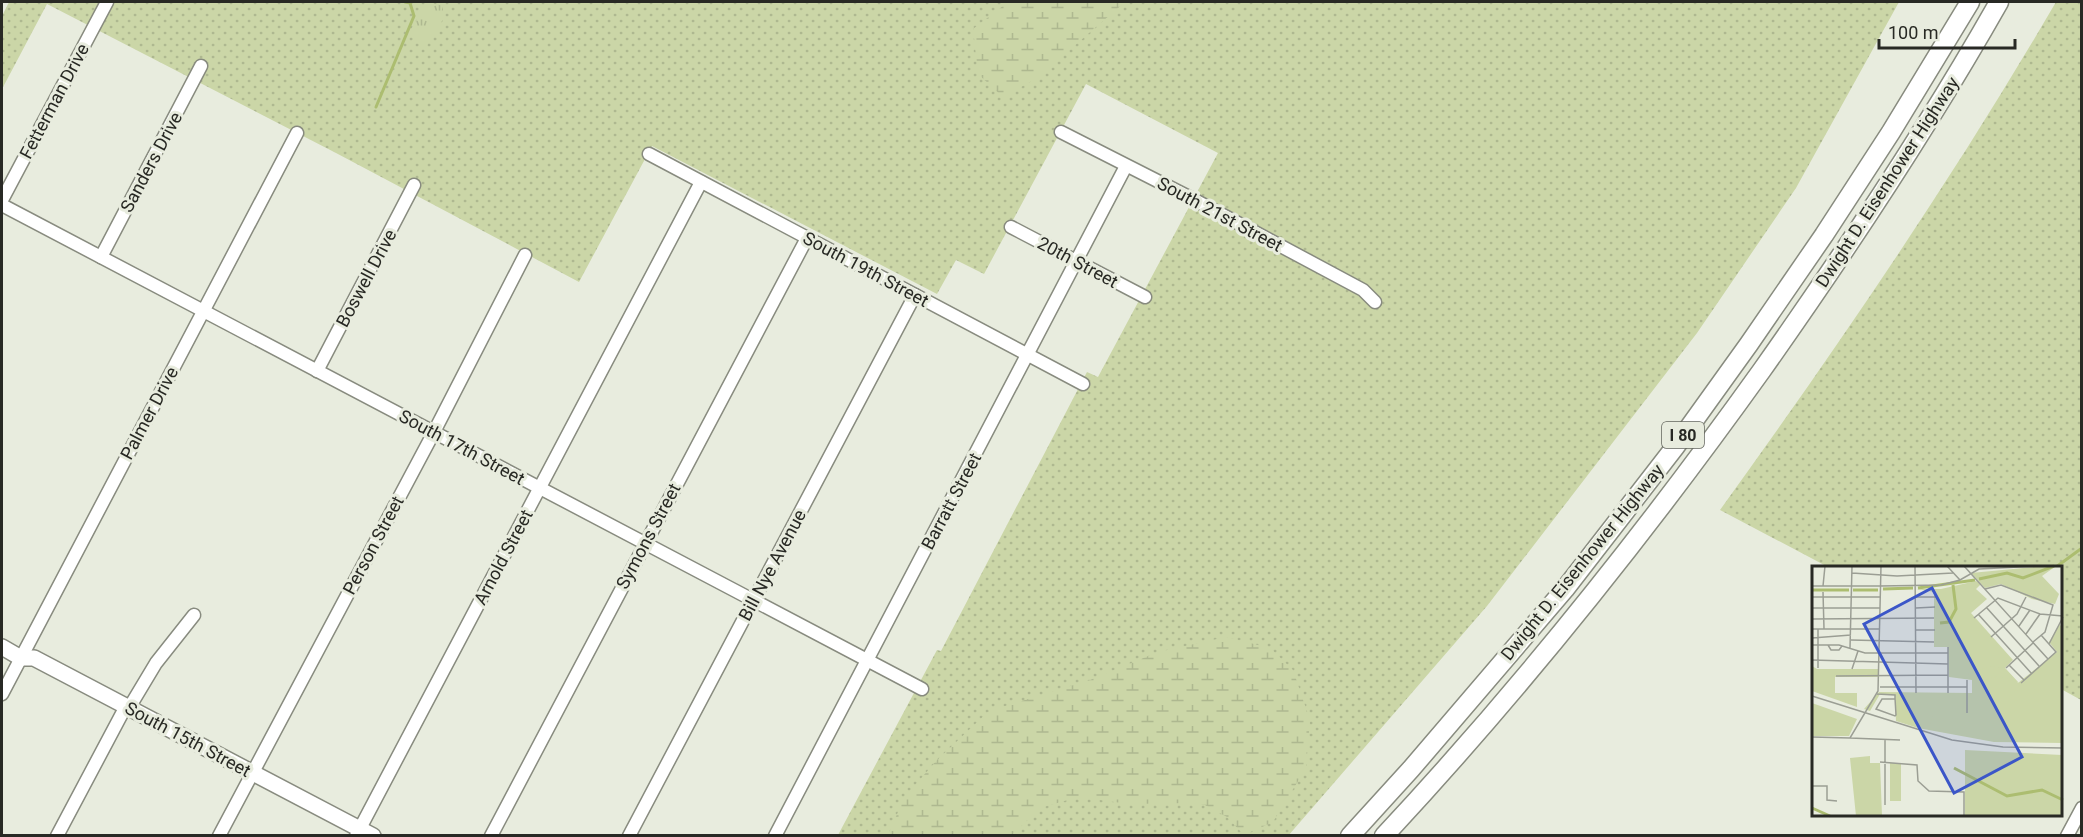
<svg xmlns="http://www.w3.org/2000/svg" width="2083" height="837" viewBox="0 0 2083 837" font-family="Roboto,sans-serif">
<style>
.grass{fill:url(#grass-dots)}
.wetland{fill:url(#wetland-marsh)}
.park{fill:url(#park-tufts)}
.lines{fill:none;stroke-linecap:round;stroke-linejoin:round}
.stream{stroke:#acbd70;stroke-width:3}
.minor-casing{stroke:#888b7f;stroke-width:15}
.major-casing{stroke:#888b7f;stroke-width:18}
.highway-casing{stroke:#888b7f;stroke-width:21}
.minor{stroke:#fff;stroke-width:12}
.major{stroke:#fff;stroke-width:15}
.highway{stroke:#fff;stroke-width:18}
.labels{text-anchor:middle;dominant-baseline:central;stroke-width:6;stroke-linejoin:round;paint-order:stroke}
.shield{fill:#e8ecde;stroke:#62645c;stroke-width:1.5}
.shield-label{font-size:16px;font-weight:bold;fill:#282924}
.street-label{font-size:18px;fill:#282924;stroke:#e8ecde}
.inset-river{fill:none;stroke:#acbd70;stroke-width:3}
.inset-road{fill:none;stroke:#9b9e94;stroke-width:1.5}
.view{fill:#3b56c8;fill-opacity:0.15;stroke:#3b56c8;stroke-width:3}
.inset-edge{fill:none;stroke:#282924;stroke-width:3}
</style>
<defs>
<pattern id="grass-dots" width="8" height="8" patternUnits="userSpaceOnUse" patternTransform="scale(1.5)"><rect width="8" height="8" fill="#cbd6a7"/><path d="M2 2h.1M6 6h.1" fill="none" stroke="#aeb890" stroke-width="1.8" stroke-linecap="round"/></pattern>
<pattern id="wetland-marsh" width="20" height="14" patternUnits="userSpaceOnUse" patternTransform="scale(1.5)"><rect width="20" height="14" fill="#cbd6a7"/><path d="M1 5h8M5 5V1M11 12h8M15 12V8" fill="none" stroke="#aeb890"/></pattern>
<pattern id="park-tufts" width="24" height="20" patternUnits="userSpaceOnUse" patternTransform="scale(1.5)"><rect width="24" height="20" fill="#cbd6a7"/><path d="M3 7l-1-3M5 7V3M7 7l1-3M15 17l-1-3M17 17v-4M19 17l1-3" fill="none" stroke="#aeb890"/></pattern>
</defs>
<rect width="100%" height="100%" fill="#e8ecde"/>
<g class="grass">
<path d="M9 2H1899L1796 188 1697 333 1487 606 1288 836 838 835 937 650 941 651 1087 372 1098 377 1218 153 1086 84 984 274 956 260 937 294 652 146 579 282 336 153 47 4 2 89V16Z"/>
<path d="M2056 2H2082L2081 700 2061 689 2060 567H1828L1720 510C1839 345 1954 177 2056 2Z"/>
</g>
<g class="wetland">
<path d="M1008 2H1125L1037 78 1003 97 978 74 973 29Z"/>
<path d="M1226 637 1270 648 1293 670 1310 720 1306 768 1273 822 1244 835 1227 817 1205 805 1189 803 1129 804 1078 797 1040 808 1012 835H888L904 798 936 761 989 711 1090 680 1158 652Z"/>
</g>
<path class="park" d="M427 2 443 6 442 21 427 45 415 41 409 33Z"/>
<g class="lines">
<g class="stream">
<path d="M376 107 414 16 410 3 405 2"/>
<path d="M2056 567 2082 548"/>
</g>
<defs>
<g id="minor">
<path d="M1061 132 1191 198 1363 290 1375 302"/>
<path d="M649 154 1083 384"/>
<path d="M2 200 107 2"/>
<path d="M2 205 922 689"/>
<path d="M1011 227 1145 297"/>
<path d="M101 257 201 66"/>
<path d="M317 371 414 185"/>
<path d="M2 694 297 133"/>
<path d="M129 708 156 663 194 615"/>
<path d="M57 836 126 706"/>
<path d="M219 836 434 432 525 255"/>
<path d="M356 836 701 182"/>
<path d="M491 836 807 238"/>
<path d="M629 836 915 295"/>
<path d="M775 836 1126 166"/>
<path d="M2067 836 2082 808"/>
</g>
<path id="major" d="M2 647 21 658H34L373 836"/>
<g id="highway">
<path d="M1350 836 1411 769 1565 589 1675 447 1749 344 1824 235 1891 132 1970 2"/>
<path d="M1384 836C1521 689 1646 532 1762 370 1846 251 1927 129 1999 2"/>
</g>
</defs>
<use href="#minor" class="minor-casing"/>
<use href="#major" class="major-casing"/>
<use href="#highway" class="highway-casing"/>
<use href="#minor" class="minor"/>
<use href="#major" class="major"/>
<use href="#highway" class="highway"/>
</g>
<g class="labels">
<rect class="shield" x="1662" y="422" width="42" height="26" rx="4.5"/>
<g class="shield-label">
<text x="1683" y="435">I 80</text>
</g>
<g class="street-label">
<text transform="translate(54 101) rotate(-62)">Fetterman Drive</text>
<text transform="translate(151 162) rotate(-62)">Sanders Drive</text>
<text transform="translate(1887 182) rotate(-57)">Dwight D. Eisenhower Highway</text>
<text transform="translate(1220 214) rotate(28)">South 21st Street</text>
<text transform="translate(1078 262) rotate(28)">20th Street</text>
<text transform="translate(866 269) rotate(28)">South 19th Street</text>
<text transform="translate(366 278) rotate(-62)">Boswell Drive</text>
<text transform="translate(149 413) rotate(-62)">Palmer Drive</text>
<text transform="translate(462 447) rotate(28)">South 17th Street</text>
<text transform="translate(951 501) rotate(-62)">Barratt Street</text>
<text transform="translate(648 536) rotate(-62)">Symons Street</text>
<text transform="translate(373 545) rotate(-62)">Person Street</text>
<text transform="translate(503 557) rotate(-62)">Arnold Street</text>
<text transform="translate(1582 562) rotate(-51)">Dwight D. Eisenhower Highway</text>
<text transform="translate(772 565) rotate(-62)">Bill Nye Avenue</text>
<text transform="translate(188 739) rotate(28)">South 15th Street</text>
</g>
</g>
<g transform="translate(1812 566)">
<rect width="250" height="250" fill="#e8ecde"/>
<path d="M164 15 169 18 164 23 175 33 159 47 201 94 193 102 206 117 245 86 237 76 247 59 250 60V177L182 176 106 162 84 155 83 129 68 128 58 145 52 143 67 126 160 127V114L137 111 136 81H122V26L105 23H129ZM0 100 5 103H67V111H23V127H45V141L0 125ZM0 137 45 153 37 170H0ZM153 184 250 189V250H153ZM58 190V197H68L70 250H44L38 192ZM78 197H89V235H78Z" fill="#cbd6a7"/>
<path d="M177 100 193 102 207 117 187 110 172 114 156 108 160 102 166 105ZM94 130 105 133 121 149 118 159H106L102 144 88 134Z" fill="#cbd6a7"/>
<path d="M231 0H244L230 10 247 28 243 38 220 33 189 18 173 22 159 7Z" fill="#cbd6a7"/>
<path class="inset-river" d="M167 13 195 7 211 12 242 0M106 22 163 14M71 23 101 22M0 24H37M41 24H66M128 57 137 56 144 43 141 19M142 202 195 230 230 224 251 234M0 242 18 250"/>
<path class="inset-road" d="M103 0 104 127M135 0 148 14M152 0 236 93M40 7 85 10 141 7M0 20H68M11 20 13 0M68 20 129 19 148 14 167 3 228 0M173 23 189 19 241 39 233 66 221 76M11 26 12 63M0 31H68M104 31H125M174 41 227 100M0 42H68M104 42 123 41M166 48 220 108M162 52 186 32 228 48 251 50M0 53 122 52M207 60 218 44M0 63H68M6 63V102M104 64H123M214 68 228 48M179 71 205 48 214 31M0 72 39 69M39 74 122 76M237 78 251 51M0 79H27L53 87H136M16 79 19 84H27L30 80M136 81V127M38 82 40 0M0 94 136 98M197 99 212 114M194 102 221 77M40 103 46 85M24 110 136 109M209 117 244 86 229 69M68 121H155M65 128 83 129V132L84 149 83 150 64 143 70 133H83M0 130 140 174 191 181 251 182M155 147V114M0 171 38 172 66 125 69 0M38 172 88 174M73 173V239M68 196 105 199 106 215 117 225 152 226V250M0 220H15V234L25 235"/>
<path class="view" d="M120 22 210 191 142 227 52 58Z"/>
<rect width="250" height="250" class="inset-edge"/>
</g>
<rect width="2083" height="837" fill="none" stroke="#282924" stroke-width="6"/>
<path d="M1879 39v9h136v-9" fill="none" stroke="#282924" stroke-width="3"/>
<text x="1888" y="39" font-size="18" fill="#282924" stroke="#e8ecde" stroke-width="4.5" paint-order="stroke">100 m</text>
</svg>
